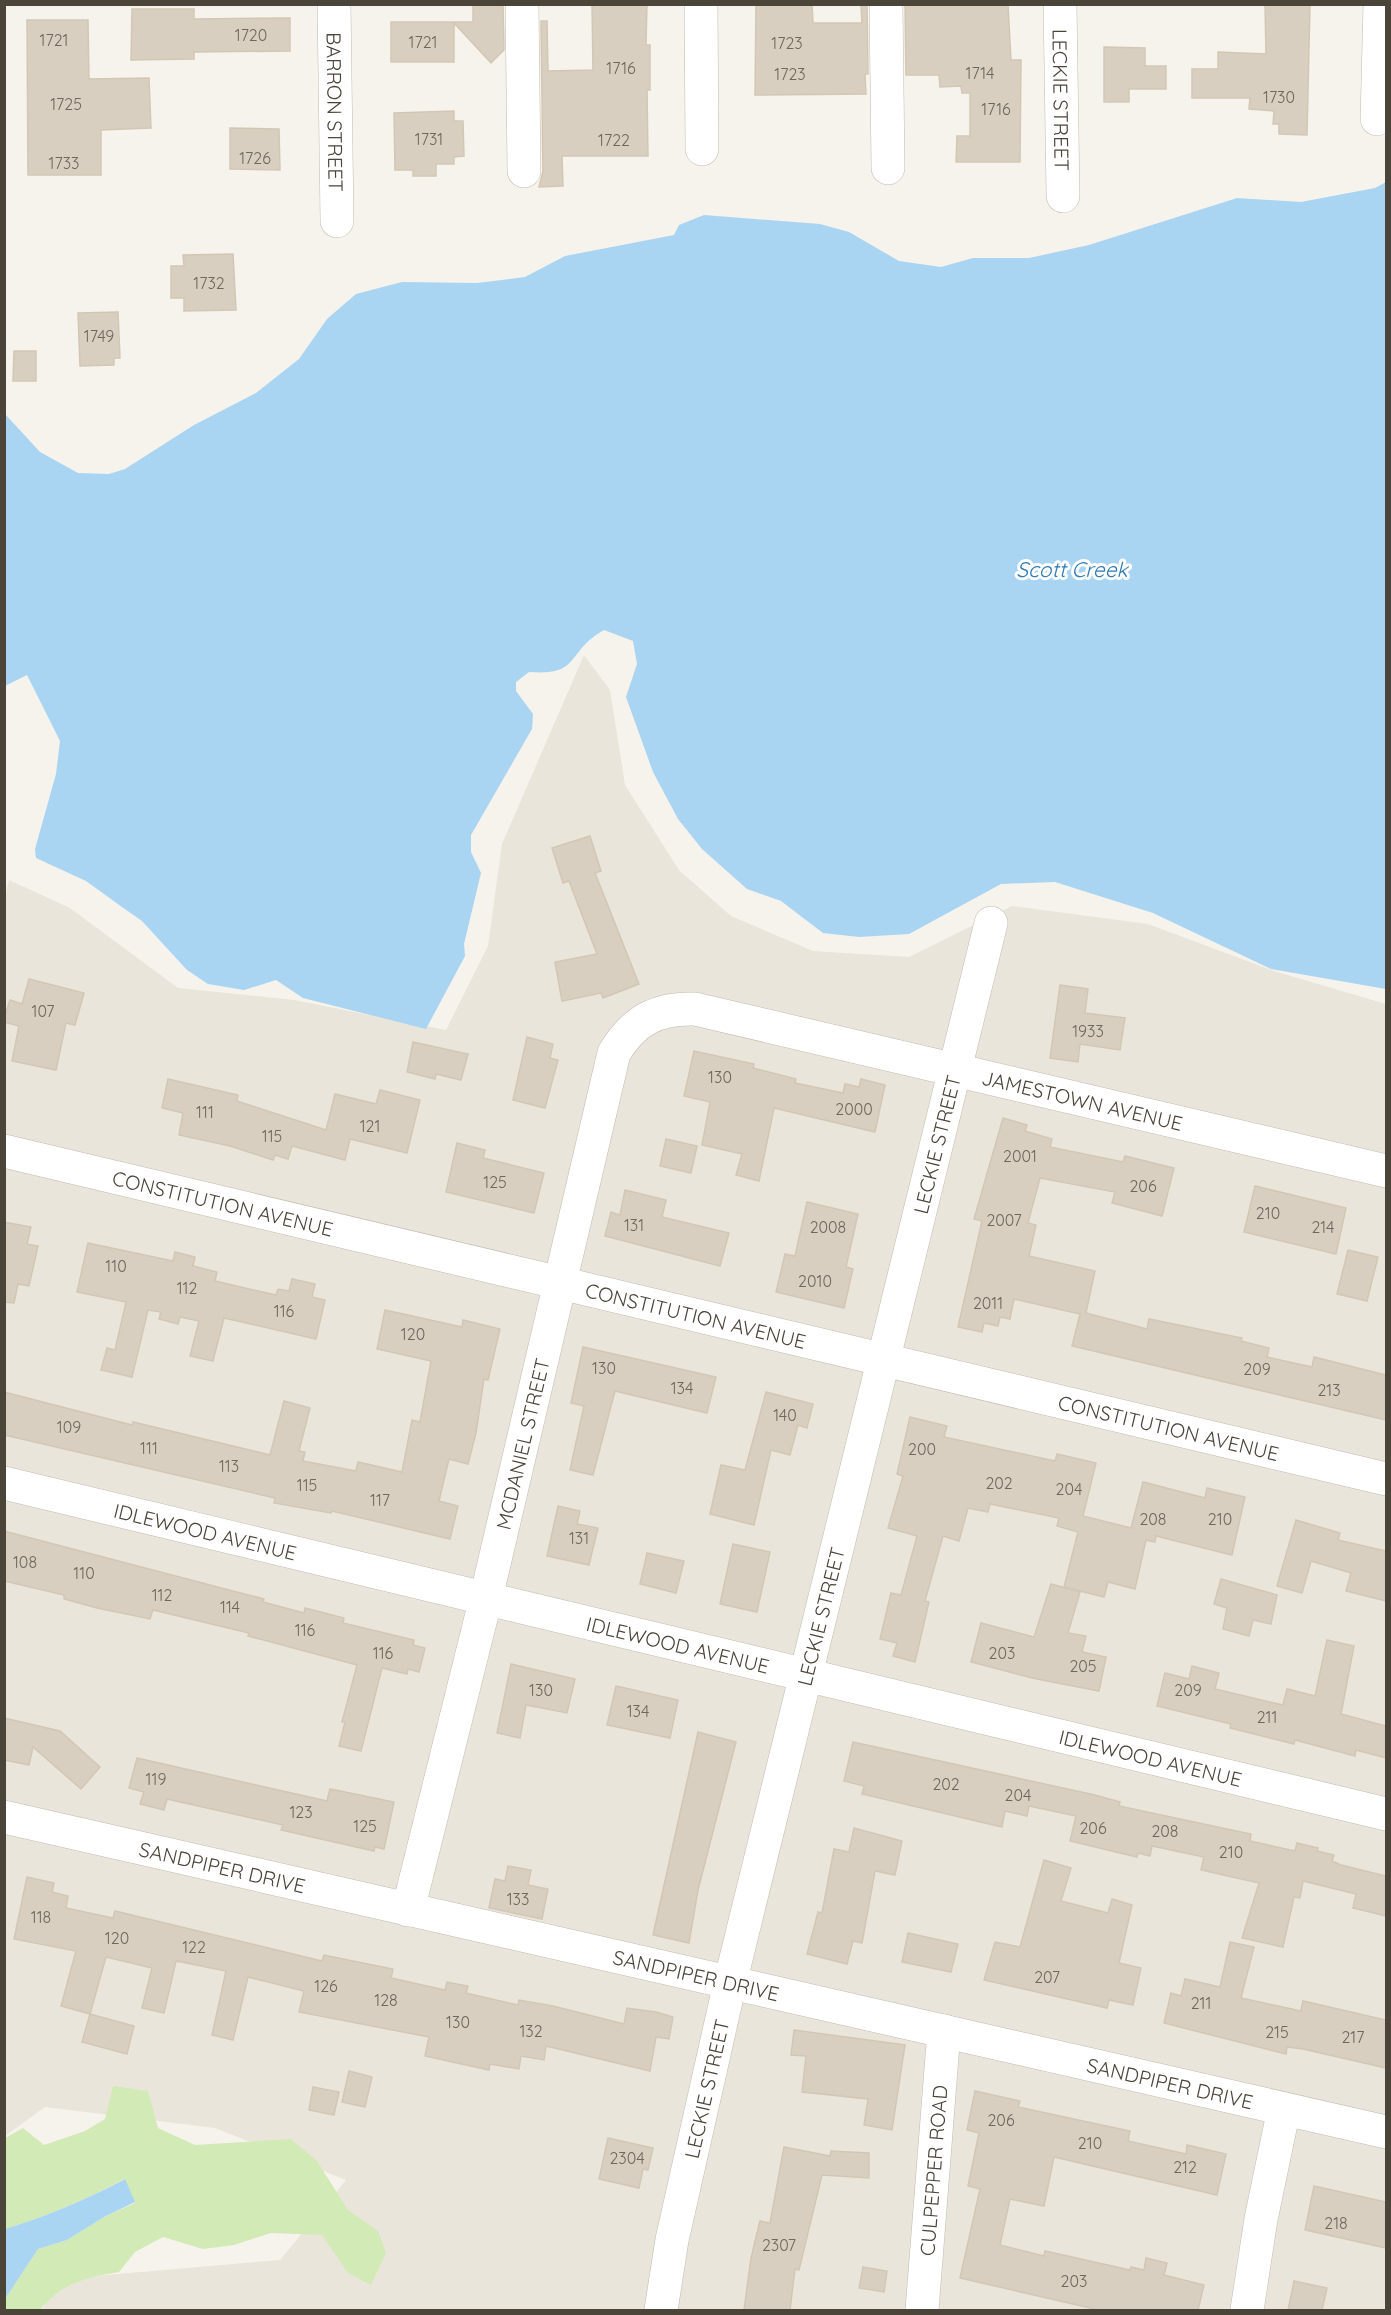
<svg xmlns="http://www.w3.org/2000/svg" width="1391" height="2315" viewBox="0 0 1391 2315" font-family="Quicksand,sans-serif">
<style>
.residential{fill:#eae5da}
.green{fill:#d2eab5}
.water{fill:#a9d4f2}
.building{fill:#d8cfc1;stroke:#d3c7b4;stroke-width:1.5}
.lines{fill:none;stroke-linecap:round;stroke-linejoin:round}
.minor-casing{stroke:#c2bbae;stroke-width:34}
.minor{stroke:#fff;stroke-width:33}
.labels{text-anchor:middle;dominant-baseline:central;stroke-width:6;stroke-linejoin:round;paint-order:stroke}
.number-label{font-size:16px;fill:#6e675b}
.street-label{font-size:20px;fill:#4b4439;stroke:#fff}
.water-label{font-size:21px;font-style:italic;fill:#2e7ab2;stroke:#fff}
</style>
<rect width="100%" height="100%" fill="#f6f3ec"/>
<path class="residential" d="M584 655 610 690 625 785 679 870 731 916 813 951 909 957 1012 906 1148 924 1274 971 1386 1004V2310H42L60 2279 280 2260 346 2180 215 2128 45 2107 5 2136 4 900 9 880 70 908 178 988 294 1000 446 1030 488 946 502 844Z"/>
<path class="green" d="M113 2086 148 2091 158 2128 195 2145 291 2139 317 2161 348 2210 378 2231 386 2253 371 2285 348 2273 322 2235 271 2233 234 2245 203 2249 163 2237 135 2252 119 2272C85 2278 63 2282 40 2310H5V2299L38 2249 67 2240 104 2217 135 2203 124 2179C86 2200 47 2216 5 2229V2138L23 2128 44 2145 85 2131 105 2119Z"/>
<g class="water">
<path d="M1386 182V989L1271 969 1153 913 1055 882 1001 884 909 934 859 937 823 933 781 901 747 889 702 849 678 819 653 772 626 697 637 664 633 641 604 630C565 652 582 676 529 672L516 682V691L533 714 532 729 471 835V852L481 873 464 944 465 956 426 1029 303 998 276 980 244 990 208 984 187 970 142 921 122 907 86 881 36 858 35 849 56 774 60 741 27 675 5 686V414L40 452 78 473 109 474 125 469 194 425 256 393 299 359 327 319 356 294 402 282 477 283 525 277 565 256 674 235 679 225 704 215 820 224 849 232 899 261 941 267 973 258H1029L1089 245 1237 198 1301 202 1375 188Z"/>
<path d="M125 2179 135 2202 104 2217 67 2240 38 2249 5 2299V2229C47 2216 86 2200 125 2179Z"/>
</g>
<g class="building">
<path d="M473 4H503L504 50 491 63 454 23V62H391V22H473Z"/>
<path d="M592 4H647L646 45H650V90H647L648 156H562L563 186 539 187 543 171 541 21H547L548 71 593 70Z"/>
<path d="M756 4H812L813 23H862L861 5H867L868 74H865L866 94 755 95Z"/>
<path d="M905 4H1008L1011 60H1021L1020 162H956L957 136H970V93H962L961 86 940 87 939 75H906Z"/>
<path d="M1265 4H1310L1307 135 1279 134V124H1273L1274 111 1249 109 1250 98H1192V69H1218V52L1266 54Z"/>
<path d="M132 9H194V19L290 18V51L194 52V59L131 60Z"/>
<path d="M27 20H88L89 79 149 78 151 128 101 130V175H28Z"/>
<path d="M1104 47 1145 48V66H1166V89H1129V102H1104Z"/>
<path d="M454 111V121H463L464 156 454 157V164H436V176H413V170H395L394 113Z"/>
<path d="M230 128 279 129 280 170 230 169Z"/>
<path d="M233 254 236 310 184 311V298H171V266H184L183 255Z"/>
<path d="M118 312 120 358H114V365L80 366 78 313Z"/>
<path d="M14 351H36V381H13Z"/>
<path d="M590 836 601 871 595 873 639 984 603 998 601 993 562 1001 555 962 597 954 569 881 563 883 552 848Z"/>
<path d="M29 979 84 993 75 1025 66 1023 56 1070 12 1061 19 1026 4 1022V1019L10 1000 22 1004Z"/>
<path d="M1060 985 1088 989 1085 1013 1125 1018 1120 1050 1080 1044 1078 1062 1050 1058Z"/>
<path d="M527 1037 553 1044 550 1058 558 1060 545 1108 513 1100Z"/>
<path d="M413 1042 468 1054 461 1080 436 1074 435 1079 407 1072Z"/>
<path d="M694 1051 754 1064 753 1068 796 1079 795 1083 843 1093 845 1084 859 1087 861 1079 885 1085 875 1132 774 1108 759 1181 736 1175 742 1154 702 1145 710 1102 684 1096Z"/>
<path d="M168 1079 238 1095 237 1101 326 1130 335 1094 376 1104 380 1090 420 1100 407 1153 350 1139 345 1160 292 1146 288 1159 275 1155 273 1160 230 1146 179 1135 183 1113 162 1108Z"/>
<path d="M1003 1118 1027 1125 1025 1131 1052 1139 1050 1147 1123 1162 1125 1156 1174 1168 1162 1216 1112 1203 1115 1192 1040 1178 1028 1223 1036 1225 1029 1256 1095 1271 1086 1313 1147 1329 1149 1319 1242 1338 1241 1341 1269 1348 1267 1357 1312 1367 1314 1357 1386 1375V1420L1072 1346 1080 1314 1014 1299 1010 1319 1000 1317 998 1326 984 1323 982 1332 958 1327 982 1221 974 1219Z"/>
<path d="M666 1139 697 1146 691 1173 660 1166Z"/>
<path d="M457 1143 485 1150 483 1158 544 1173 534 1213 446 1192Z"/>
<path d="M1255 1186 1346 1208 1336 1254 1244 1232Z"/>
<path d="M625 1190 666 1200 662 1217 729 1233 720 1266 605 1236 611 1212 620 1215Z"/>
<path d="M807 1202 858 1214 846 1267 853 1269 844 1308 776 1292 785 1254 795 1256Z"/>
<path d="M4 1222 31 1227 27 1244 38 1246 29 1286 18 1284 14 1303 4 1302Z"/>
<path d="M88 1243 173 1261 175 1252 195 1257 193 1266 217 1272 215 1281 276 1295 278 1289 289 1291 292 1279 315 1284 312 1297 325 1300 316 1339 224 1318 213 1361 190 1356 199 1321 180 1317 178 1324 159 1319 161 1312 148 1310 132 1377 101 1370 107 1348 115 1350 126 1302 77 1292Z"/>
<path d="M1348 1250 1378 1257 1367 1301 1337 1294Z"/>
<path d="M385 1310 462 1327 463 1320 500 1329 488 1380 484 1379 476 1433 468 1464 449 1459 439 1501 458 1506 450 1539 332 1511 331 1513 274 1503 275 1498 4 1435V1392L132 1425 133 1422 270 1455 284 1401 310 1408 299 1451 305 1452 303 1461 356 1471 358 1462 402 1472 412 1420 420 1422 431 1361 377 1349Z"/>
<path d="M583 1347 716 1377 707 1413 615 1391 593 1475 570 1470 584 1406 571 1403Z"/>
<path d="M766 1392 813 1404 807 1428 798 1425 790 1455 771 1450 754 1525 710 1514 721 1465 745 1470Z"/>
<path d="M910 1417 947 1426 944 1437 1055 1461 1057 1454 1096 1463 1083 1516 1131 1528 1143 1482 1205 1498 1207 1488 1245 1497 1232 1555 1156 1536 1155 1542 1146 1540 1135 1589 1108 1582 1104 1597 1064 1587 1078 1532 1057 1526 1059 1518 990 1504 988 1512 968 1508 959 1541 943 1536 925 1601 929 1602 915 1662 893 1656 897 1643 880 1639 891 1593 901 1595 917 1536 888 1528 903 1476 897 1474Z"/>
<path d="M558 1506 580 1511 577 1524 598 1528 589 1565 547 1556Z"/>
<path d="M1296 1520 1340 1533 1338 1540 1386 1551V1601L1346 1591 1351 1573 1311 1561 1302 1593 1277 1586Z"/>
<path d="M4 1531 264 1599 263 1602 304 1613 305 1608 344 1618 343 1623 414 1640 413 1645 425 1648 419 1672 408 1669 407 1674 382 1668 361 1751 339 1746 345 1722H342L357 1665 248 1636 249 1633 153 1610 150 1619 97 1608 64 1599V1595L4 1581Z"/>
<path d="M733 1544 770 1552 757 1612 720 1604Z"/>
<path d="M647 1553 684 1561 676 1593 640 1584Z"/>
<path d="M1221 1579 1277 1595 1271 1624 1253 1620 1249 1636 1223 1629 1227 1608 1214 1604Z"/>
<path d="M1051 1584 1080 1592 1068 1633 1086 1636 1082 1652 1106 1657 1099 1691 1032 1678 971 1662 981 1623 1034 1637Z"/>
<path d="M1327 1640 1354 1646 1341 1714 1386 1726V1758L1356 1750 1355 1756 1295 1740 1294 1744 1230 1728 1231 1724 1157 1706 1165 1673 1189 1679 1192 1666 1219 1673 1215 1689 1283 1705 1287 1689 1315 1696Z"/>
<path d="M511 1664 575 1679 567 1713 526 1705 520 1738 497 1733Z"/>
<path d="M616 1686 678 1700 670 1738 607 1725Z"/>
<path d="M4 1718 60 1731 100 1767 81 1789 33 1747 29 1765 4 1760Z"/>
<path d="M698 1732 736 1742 698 1890 689 1943 653 1935Z"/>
<path d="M853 1742 1095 1795 1120 1802 1119 1806 1251 1834 1250 1841 1295 1851 1297 1843 1318 1848 1317 1851 1334 1855 1332 1861 1341 1865 1386 1876V1916L1353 1908 1356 1894 1303 1881 1300 1898 1294 1897 1283 1947 1242 1938 1259 1883 1201 1870 1204 1857 1152 1846 1150 1856 1138 1853 1137 1857 1070 1841 1076 1816 1029 1806 1027 1816 1005 1811 1002 1827 862 1794 864 1786 844 1781Z"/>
<path d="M137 1758 327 1801 330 1789 394 1802 384 1849 375 1847 374 1851 281 1830 283 1825 167 1799 164 1810 140 1804 144 1792 129 1788Z"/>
<path d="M854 1828 902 1841 895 1875 875 1871 862 1943 853 1941 847 1964 807 1954 818 1912 822 1913 834 1849 849 1852Z"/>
<path d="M1044 1860 1071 1868 1061 1901 1108 1913 1112 1899 1132 1905 1119 1963 1141 1968 1133 2005 1109 2000 1107 2008 984 1980 995 1942 1020 1947Z"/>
<path d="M508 1866 531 1870 528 1885 548 1889 542 1919 489 1908 495 1879 505 1881Z"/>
<path d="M27 1877 54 1883 52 1892 68 1896 66 1908 113 1918 115 1911 322 1961 324 1955 393 1969 391 1978 445 1990 447 1982 468 1986 466 1993 518 2005 519 2000 553 2006 624 2024 627 2008 656 2012 673 2017 669 2039 656 2037 650 2071 546 2046 544 2060 521 2056 519 2069 490 2064 489 2070 425 2056 429 2037 299 2012 304 1991 248 1977 233 2040 212 2035 226 1971 176 1961 164 2013 142 2008 152 1968 106 1957 90 2014 61 2006 76 1951 14 1939Z"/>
<path d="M908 1933 958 1944 951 1972 902 1962Z"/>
<path d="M1230 1942 1254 1947 1241 1998 1301 2011 1303 2001 1386 2020V2068L1303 2049 1287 2047 1286 2054 1164 2023 1171 1993 1181 1996 1185 1979 1220 1987Z"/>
<path d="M90 2014 134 2026 127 2054 82 2042Z"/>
<path d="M794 2030 905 2045 892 2130 864 2125 868 2099 802 2092 806 2056 791 2055Z"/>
<path d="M349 2071 372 2077 365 2107 342 2102Z"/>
<path d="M313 2087 339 2092 334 2115 309 2110Z"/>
<path d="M975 2091 1020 2101 1018 2107 1130 2131 1128 2141 1186 2154 1187 2145 1226 2154 1217 2195 1054 2157 1044 2206 1010 2199 1000 2245 1044 2256 1045 2251 1130 2270 1131 2267 1144 2270 1146 2258 1167 2263 1164 2275 1204 2285 1198 2310H1099L960 2278 980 2189 968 2186 979 2133 967 2130Z"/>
<path d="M608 2138 653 2148 648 2170 643 2169 639 2188 599 2179Z"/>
<path d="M784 2147 830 2156 831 2151 869 2153V2178L822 2175 799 2270 795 2269 790 2310H744L751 2258 760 2221 770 2223Z"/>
<path d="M1314 2186 1386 2202V2248L1305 2230Z"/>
<path d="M863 2267 887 2271 884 2292 859 2288Z"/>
<path d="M1294 2281 1327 2288 1322 2310H1288Z"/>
</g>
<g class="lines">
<defs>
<g id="minor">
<path id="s1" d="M334 4 337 221"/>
<path d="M522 4 524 171"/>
<path d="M701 4 702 149"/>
<path d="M886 4 888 168"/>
<path id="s2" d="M1060 4 1063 196"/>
<path d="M1377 119 1380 4"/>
<path id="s3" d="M4 1151 1386 1479"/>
<path id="s4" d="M4 1483 1386 1814"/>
<path id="s5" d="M4 1817 1386 2132"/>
<path id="s6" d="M408 1910 486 1598 614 1053C634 1020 657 1008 695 1009L1386 1171"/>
<path id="s7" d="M661 2310 672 2240 730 1983 991 923"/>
<path id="s8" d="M922 2310 944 2031"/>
<path d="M1247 2310 1261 2219 1284 2109"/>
</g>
</defs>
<use href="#minor" class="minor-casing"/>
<use href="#minor" class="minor"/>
</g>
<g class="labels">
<g class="number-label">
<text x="251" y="35">1720</text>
<text x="54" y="40">1721</text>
<text x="423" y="42">1721</text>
<text x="787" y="43">1723</text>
<text x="621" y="68">1716</text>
<text x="980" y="73">1714</text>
<text x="790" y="74">1723</text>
<text x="1279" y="97">1730</text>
<text x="66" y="104">1725</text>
<text x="996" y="109">1716</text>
<text x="429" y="139">1731</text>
<text x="614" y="140">1722</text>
<text x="255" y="158">1726</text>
<text x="64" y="163">1733</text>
<text x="209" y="283">1732</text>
<text x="99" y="336">1749</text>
<text x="43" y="1011">107</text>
<text x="1088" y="1031">1933</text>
<text x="720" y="1077">130</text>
<text x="854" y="1109">2000</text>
<text x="205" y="1112">111</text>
<text x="370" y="1126">121</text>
<text x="272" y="1136">115</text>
<text x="1020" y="1156">2001</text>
<text x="495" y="1182">125</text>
<text x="1143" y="1186">206</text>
<text x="1268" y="1213">210</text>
<text x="1004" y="1220">2007</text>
<text x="634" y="1225">131</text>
<text x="828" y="1227">2008</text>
<text x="1323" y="1227">214</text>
<text x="116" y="1266">110</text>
<text x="815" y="1281">2010</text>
<text x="187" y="1288">112</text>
<text x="988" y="1303">2011</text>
<text x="284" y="1311">116</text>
<text x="413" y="1334">120</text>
<text x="604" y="1368">130</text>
<text x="1257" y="1369">209</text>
<text x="682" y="1388">134</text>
<text x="1329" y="1390">213</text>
<text x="785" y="1415">140</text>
<text x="69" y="1427">109</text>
<text x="149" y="1448">111</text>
<text x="922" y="1449">200</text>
<text x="229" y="1466">113</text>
<text x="999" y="1483">202</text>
<text x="307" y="1485">115</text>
<text x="1069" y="1489">204</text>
<text x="380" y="1500">117</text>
<text x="1153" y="1519">208</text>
<text x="1220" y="1519">210</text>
<text x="579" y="1538">131</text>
<text x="25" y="1562">108</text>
<text x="84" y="1573">110</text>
<text x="162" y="1595">112</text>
<text x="230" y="1607">114</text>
<text x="305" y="1630">116</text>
<text x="383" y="1653">116</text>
<text x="1002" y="1653">203</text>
<text x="1083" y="1666">205</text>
<text x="541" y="1690">130</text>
<text x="1188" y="1690">209</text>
<text x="638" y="1711">134</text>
<text x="1267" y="1717">211</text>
<text x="156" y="1779">119</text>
<text x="946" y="1784">202</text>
<text x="1018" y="1795">204</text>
<text x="301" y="1812">123</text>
<text x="365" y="1826">125</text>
<text x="1093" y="1828">206</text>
<text x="1165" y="1831">208</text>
<text x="1231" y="1852">210</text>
<text x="518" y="1899">133</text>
<text x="41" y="1917">118</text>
<text x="117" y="1938">120</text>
<text x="194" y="1947">122</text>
<text x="1047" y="1977">207</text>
<text x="326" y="1986">126</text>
<text x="386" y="2000">128</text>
<text x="1201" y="2003">211</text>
<text x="458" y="2022">130</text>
<text x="531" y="2031">132</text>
<text x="1277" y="2032">215</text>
<text x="1353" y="2037">217</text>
<text x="1001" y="2120">206</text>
<text x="1090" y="2143">210</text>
<text x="627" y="2158">2304</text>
<text x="1185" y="2167">212</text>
<text x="1336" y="2223">218</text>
<text x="779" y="2245">2307</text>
<text x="1074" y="2281">203</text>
</g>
<g class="street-label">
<text stroke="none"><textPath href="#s2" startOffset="96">LECKIE STREET</textPath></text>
<text stroke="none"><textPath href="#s1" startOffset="108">BARRON STREET</textPath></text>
<text stroke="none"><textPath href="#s6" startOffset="1377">JAMESTOWN AVENUE</textPath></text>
<text stroke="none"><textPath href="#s7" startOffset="1198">LECKIE STREET</textPath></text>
<text stroke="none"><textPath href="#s3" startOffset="225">CONSTITUTION AVENUE</textPath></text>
<text stroke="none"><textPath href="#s3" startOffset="711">CONSTITUTION AVENUE</textPath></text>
<text stroke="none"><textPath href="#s3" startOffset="1197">CONSTITUTION AVENUE</textPath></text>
<text stroke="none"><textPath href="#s6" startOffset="480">MCDANIEL STREET</textPath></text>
<text stroke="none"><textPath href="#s4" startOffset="207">IDLEWOOD AVENUE</textPath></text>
<text stroke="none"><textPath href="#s7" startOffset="712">LECKIE STREET</textPath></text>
<text stroke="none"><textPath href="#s4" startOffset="693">IDLEWOOD AVENUE</textPath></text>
<text stroke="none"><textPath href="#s4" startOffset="1179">IDLEWOOD AVENUE</textPath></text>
<text stroke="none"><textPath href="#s5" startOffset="224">SANDPIPER DRIVE</textPath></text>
<text stroke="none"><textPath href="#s5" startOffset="710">SANDPIPER DRIVE</textPath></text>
<text stroke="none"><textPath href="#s5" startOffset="1196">SANDPIPER DRIVE</textPath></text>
<text stroke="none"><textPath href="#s7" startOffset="226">LECKIE STREET</textPath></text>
<text stroke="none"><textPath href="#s8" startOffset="140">CULPEPPER ROAD</textPath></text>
</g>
<g class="water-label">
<text x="1072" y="569">Scott Creek</text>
</g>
</g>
<rect width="1391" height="2315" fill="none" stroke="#4b4439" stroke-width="12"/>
</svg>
